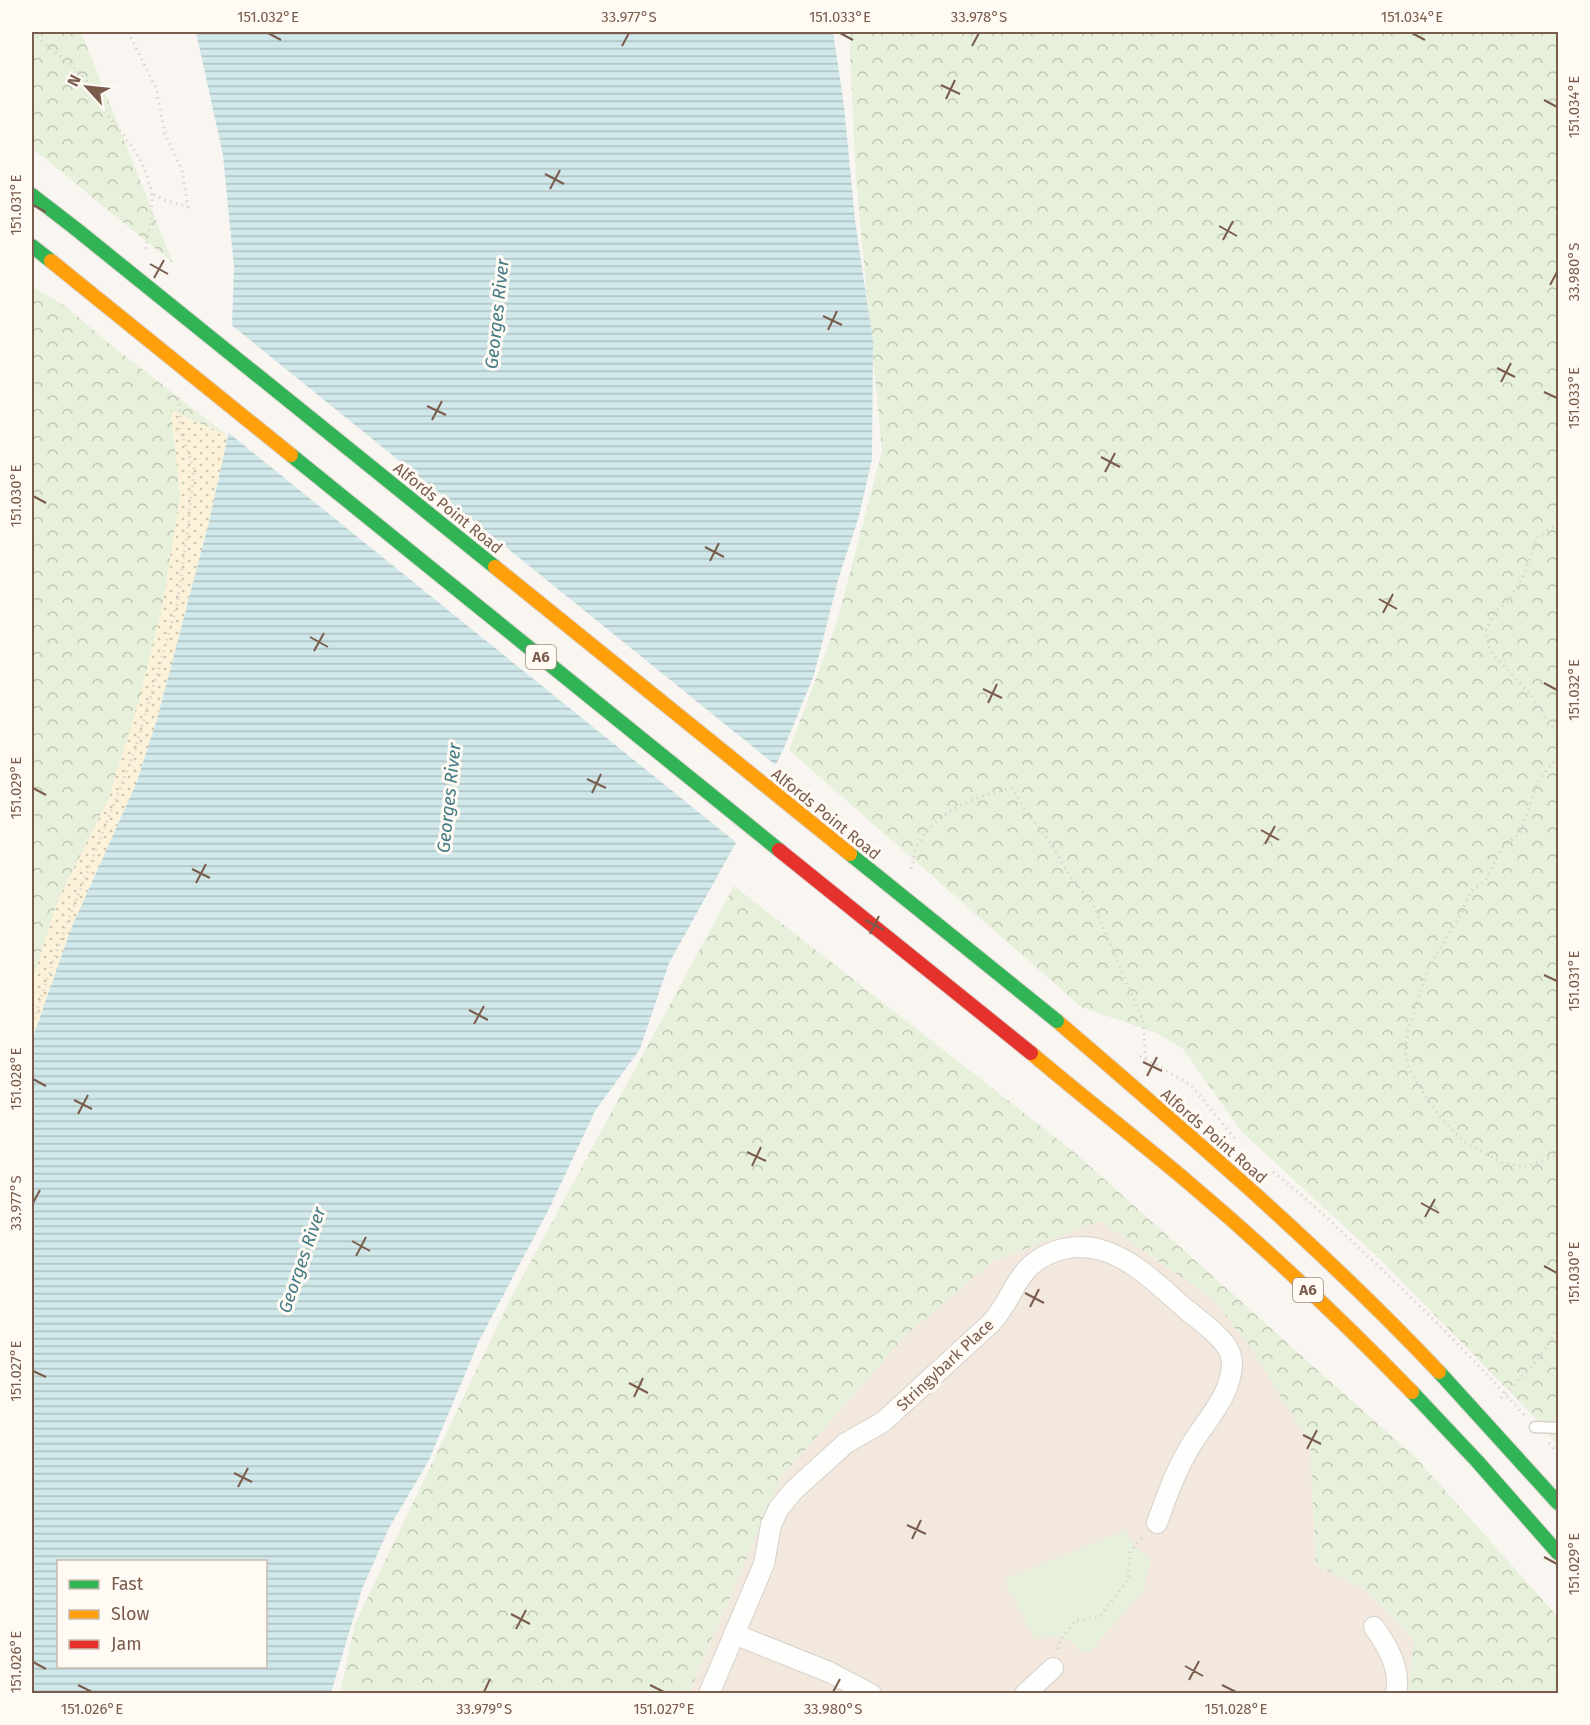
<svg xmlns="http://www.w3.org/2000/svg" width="1590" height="1725" viewBox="0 0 1590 1725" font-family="'Fira Sans',sans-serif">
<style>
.residential{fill:#f2e8de}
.forest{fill:url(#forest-crowns)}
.sand{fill:url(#sand-dots)}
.park{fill:#e7f0db}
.water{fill:url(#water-rules);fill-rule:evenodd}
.pier{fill:#f9f5f0}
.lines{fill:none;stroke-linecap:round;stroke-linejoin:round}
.lane-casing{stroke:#d7d1cb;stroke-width:13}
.street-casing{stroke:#d7d1cb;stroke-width:22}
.fast-casing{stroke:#dad1cc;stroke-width:16}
.slow-casing{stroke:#dad1cc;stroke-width:16}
.path{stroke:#dcd5d0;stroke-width:3;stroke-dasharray:1.5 4.5;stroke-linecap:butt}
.lane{stroke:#fefefd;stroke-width:10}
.street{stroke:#fefefd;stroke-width:20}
.fast{stroke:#30b455;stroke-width:14}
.slow{stroke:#ff9f0a;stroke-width:14}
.fast-bridge-casing{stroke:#dad1cc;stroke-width:16;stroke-linecap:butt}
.slow-bridge-casing{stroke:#dad1cc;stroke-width:16;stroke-linecap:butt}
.jam-bridge-casing{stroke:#dad1cc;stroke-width:16;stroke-linecap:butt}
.fast-bridge{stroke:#30b455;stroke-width:14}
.slow-bridge{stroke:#ff9f0a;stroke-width:14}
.jam-bridge{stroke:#e5322d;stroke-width:14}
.ticks{fill:none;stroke:#7a5c4d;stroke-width:2}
.labels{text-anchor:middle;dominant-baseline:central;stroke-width:6;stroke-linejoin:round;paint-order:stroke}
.shield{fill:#fffaf3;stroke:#a28b7f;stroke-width:1.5}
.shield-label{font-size:15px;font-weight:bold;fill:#7a5c4d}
.street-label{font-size:16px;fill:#7a5c4d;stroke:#fffaf3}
.water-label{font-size:18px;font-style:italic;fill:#437c86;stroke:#fffaf3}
.neatline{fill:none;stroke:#7a5c4d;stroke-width:2}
.ticks-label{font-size:15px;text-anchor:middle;fill:#7a5c4d}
</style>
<defs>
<pattern id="forest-crowns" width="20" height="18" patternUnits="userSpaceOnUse" patternTransform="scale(1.5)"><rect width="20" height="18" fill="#e7f0db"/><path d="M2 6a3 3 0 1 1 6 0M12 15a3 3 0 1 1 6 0" fill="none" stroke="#c0c6b4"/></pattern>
<pattern id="sand-dots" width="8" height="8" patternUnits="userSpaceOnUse" patternTransform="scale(1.5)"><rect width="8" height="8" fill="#fbf2d9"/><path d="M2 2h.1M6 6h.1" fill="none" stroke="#d0c7b2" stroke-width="1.8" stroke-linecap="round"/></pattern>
<pattern id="water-rules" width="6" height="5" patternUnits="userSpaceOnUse" patternTransform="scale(1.5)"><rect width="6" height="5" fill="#d0e8ea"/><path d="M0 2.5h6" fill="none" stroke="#aebfc0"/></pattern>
</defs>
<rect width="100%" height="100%" fill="#f9f5f0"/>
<path class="residential" d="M1100 1221 1212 1298 1251 1348 1310 1443 1316 1565 1365 1589 1414 1640 1408 1693 689 1694 782 1476 905 1336 993 1261Z"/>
<g class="forest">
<path d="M32 32H81L173 263 32 148Z"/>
<path d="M849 32H1558V1446L1542 1425 1385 1264 1242 1132 1183 1049 1157 1033 1081 1007 789 750 837 622 882 451 856 179Z"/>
<path d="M32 287 65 306 115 348 228 436 209 522 158 716 71 929 32 1040Z"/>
<path d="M734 886 1075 1153 1417 1459 1558 1617V1693H1408L1414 1640 1365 1589 1316 1565 1310 1444 1251 1348 1212 1298 1100 1221 993 1261 905 1336 782 1476 689 1693 340 1694 355 1624 510 1300Z"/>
</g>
<path class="sand" d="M171 410 228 436 209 522 158 716 136 784 71 929 32 1040V980L58 900 108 800 139 700 163 603 180 496Z"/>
<path class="park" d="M1126 1530C1130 1544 1138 1552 1151 1558L1143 1591 1090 1651 1081 1653C1070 1636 1054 1633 1035 1639L1004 1580Z"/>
<path class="water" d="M196 32H833L844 106 855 220 873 342 872 459 859 516 838 580 814 675 784 748 747 823 669 963 640 1049 595 1111 550 1207 479 1341 429 1460 389 1528 362 1589 331 1693 32 1694V1040L71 929 136 784 158 716 209 522 228 436 234 267 223 155ZM58 1562H266V1666H58Z"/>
<path class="pier" d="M229 323 778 767 738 844 225 430Z"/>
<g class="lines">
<defs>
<path id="lane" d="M1535 1427 1558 1428"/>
<g id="street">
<path d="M1374 1627C1388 1647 1401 1668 1396 1694"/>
<path d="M734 1634 829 1672 871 1694"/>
<path d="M709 1694 764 1564 771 1525 779 1508 794 1490 846 1443 883 1422 991 1323C1017 1295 1014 1266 1056 1251 1070 1246 1087 1246 1101 1250 1134 1259 1161 1288 1187 1310 1199 1320 1214 1330 1224 1343 1229 1349 1232 1356 1232 1364 1231 1398 1202 1424 1187 1452 1174 1475 1166 1498 1157 1523"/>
<path d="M1025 1694 1053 1668"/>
</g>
<g id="fast">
<path d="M32 195 76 229"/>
<path d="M32 246 51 261"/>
<path d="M1439 1372 1558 1503"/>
<path d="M1412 1392 1477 1461 1558 1553"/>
</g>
<g id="slow">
<path d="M1057 1021C1188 1134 1320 1246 1439 1372"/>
<path d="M1031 1053C1083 1097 1137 1139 1189 1183 1267 1249 1341 1319 1412 1392"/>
</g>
</defs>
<use href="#lane" class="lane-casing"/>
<use href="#street" class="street-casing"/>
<use href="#fast" class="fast-casing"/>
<use href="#slow" class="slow-casing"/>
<g class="path">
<path d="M128 32 156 88 165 134 182 170 188 207 164 200 151 193"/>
<path d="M32 33C51 49 74 65 90 85 97 95 101 107 109 117 127 140 146 161 151 191 154 210 149 232 145 251"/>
<path d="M1558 523 1537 538 1524 575 1509 600 1494 613 1485 633 1491 652 1529 693 1556 731 1558 741"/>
<path d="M1558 757 1539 779 1520 833 1501 848 1486 880 1471 891 1460 916 1428 968 1408 1031 1405 1052 1409 1069 1427 1099 1443 1120 1463 1141 1502 1163 1527 1167 1558 1154"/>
<path d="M911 869C915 860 913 850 919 842 941 808 975 797 1012 788L1028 814 1049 841 1070 876 1095 908 1143 1021 1146 1061"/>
<path d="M32 1025 60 941 135 750 177 605 187 535 194 469 180 430 179 396"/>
<path d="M1140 1056 1191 1085 1237 1141"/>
<path d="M1273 1172C1302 1194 1329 1220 1356 1245 1415 1300 1472 1357 1527 1418"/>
<path d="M1501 1398 1532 1366 1547 1347 1558 1326"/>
<path d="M1549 1443 1558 1453"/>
<path d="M1058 1649 1060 1640 1076 1620 1099 1617 1128 1580 1130 1552 1144 1535"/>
</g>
<use href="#lane" class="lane"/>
<use href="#street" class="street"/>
<use href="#fast" class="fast"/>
<use href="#slow" class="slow"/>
<defs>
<g id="fast-bridge">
<path d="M76 229 495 567"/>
<path d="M291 455 779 850"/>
<path d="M850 854 1057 1021"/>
</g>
<g id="slow-bridge">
<path d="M51 261 291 455"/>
<path d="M495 567 850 854"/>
</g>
<path id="jam-bridge" d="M779 850 1031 1053"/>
</defs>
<use href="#fast-bridge" class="fast-bridge-casing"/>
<use href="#slow-bridge" class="slow-bridge-casing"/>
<use href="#jam-bridge" class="jam-bridge-casing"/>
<use href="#fast-bridge" class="fast-bridge"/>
<use href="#slow-bridge" class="slow-bridge"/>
<use href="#jam-bridge" class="jam-bridge"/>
</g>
<path class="ticks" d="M268 33 281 40M840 33 853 40M1412 33 1425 40M622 46 629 33M972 46 979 33M941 85 960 94M946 99 955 80M1544 100 1557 107M545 174 564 184M550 189 560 170M33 205 46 212M1219 226 1237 236M1223 240 1233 221M150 264 168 274M154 278 164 260M1550 285 1557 272M823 316 842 325M828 330 837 311M1497 368 1515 377M1501 382 1511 363M1544 392 1557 398M427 406 446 415M432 420 442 401M1101 457 1120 467M1105 472 1115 453M33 496 46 503M705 547 724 557M710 561 719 543M1379 599 1397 609M1383 613 1393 594M310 637 328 647M314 651 324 633M1544 683 1557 690M983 689 1002 698M988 703 997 684M587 779 606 788M33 788 46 795M592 793 601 774M1261 830 1279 840M1265 844 1275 826M192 869 210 878M196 883 206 864M865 920 884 930M870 934 879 916M1544 975 1557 981M469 1010 488 1020M474 1024 484 1006M1143 1062 1162 1071M1147 1076 1157 1057M33 1079 46 1086M74 1100 92 1109M78 1114 88 1095M747 1152 766 1161M752 1166 761 1147M33 1203 40 1190M1421 1203 1439 1213M1425 1217 1435 1199M352 1241 370 1251M356 1256 366 1237M1544 1266 1557 1273M1025 1293 1044 1303M1030 1307 1039 1289M33 1371 46 1377M629 1383 648 1393M634 1397 643 1378M1303 1435 1321 1444M1307 1449 1317 1430M234 1473 252 1482M238 1487 248 1468M907 1525 926 1534M912 1539 921 1520M1544 1557 1557 1564M511 1614 530 1624M516 1629 526 1610M33 1662 46 1669M1185 1666 1203 1676M1189 1680 1199 1661M78 1685 92 1692M650 1685 664 1692M1222 1685 1236 1692M484 1692 490 1679M833 1692 840 1679"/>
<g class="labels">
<g class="shield">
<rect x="526" y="645" width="30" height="24" rx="4.5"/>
<rect x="1293" y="1278" width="30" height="24" rx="4.5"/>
</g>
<g class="shield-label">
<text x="541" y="657">A6</text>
<text x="1308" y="1290">A6</text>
</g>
<g class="street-label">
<text transform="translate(448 508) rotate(39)">Alfords Point Road</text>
<text transform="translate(826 814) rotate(39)">Alfords Point Road</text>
<text transform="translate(1214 1136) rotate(41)">Alfords Point Road</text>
<text transform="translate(945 1365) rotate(-43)">Stringybark Place</text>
</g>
<g class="water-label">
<text transform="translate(497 314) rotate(-84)">Georges River</text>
<text transform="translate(449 798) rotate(-84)">Georges River</text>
<text transform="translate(302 1260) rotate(-71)">Georges River</text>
</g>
</g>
<rect width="1590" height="1725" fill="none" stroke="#fffaf3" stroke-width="66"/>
<rect x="57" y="1560" width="210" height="108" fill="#fffaf3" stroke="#cabbb1" stroke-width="1.5"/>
<rect x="69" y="1580" width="30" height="9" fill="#30b455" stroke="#cabbb1" stroke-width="1.5"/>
<text x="111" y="1590" font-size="18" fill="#7a5c4d">Fast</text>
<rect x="69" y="1610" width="30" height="9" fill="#ff9f0a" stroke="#cabbb1" stroke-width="1.5"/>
<text x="111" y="1620" font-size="18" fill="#7a5c4d">Slow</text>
<rect x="69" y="1640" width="30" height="9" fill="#e5322d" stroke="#cabbb1" stroke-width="1.5"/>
<text x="111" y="1650" font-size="18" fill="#7a5c4d">Jam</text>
<g transform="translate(87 87) rotate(297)" stroke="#fffaf3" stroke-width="4.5" paint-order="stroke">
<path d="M0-4.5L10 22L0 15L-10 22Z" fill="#7a5c4d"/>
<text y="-9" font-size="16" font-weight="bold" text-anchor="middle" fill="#7a5c4d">N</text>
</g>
<rect x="33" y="33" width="1524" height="1659" class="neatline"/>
<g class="ticks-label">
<text x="268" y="22">151.032°E</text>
<text x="629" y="22">33.977°S</text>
<text x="840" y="22">151.033°E</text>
<text x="979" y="22">33.978°S</text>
<text x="1412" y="22">151.034°E</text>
<text transform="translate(1574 107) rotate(-90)" y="5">151.034°E</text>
<text transform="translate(16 205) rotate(-90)" y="5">151.031°E</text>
<text transform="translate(1574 272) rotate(-90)" y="5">33.980°S</text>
<text transform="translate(1574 398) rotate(-90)" y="5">151.033°E</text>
<text transform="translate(16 496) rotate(-90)" y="5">151.030°E</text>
<text transform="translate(1574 690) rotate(-90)" y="5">151.032°E</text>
<text transform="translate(16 788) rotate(-90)" y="5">151.029°E</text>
<text transform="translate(1574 981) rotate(-90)" y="5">151.031°E</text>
<text transform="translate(16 1079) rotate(-90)" y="5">151.028°E</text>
<text transform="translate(16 1203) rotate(-90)" y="5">33.977°S</text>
<text transform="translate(1574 1273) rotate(-90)" y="5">151.030°E</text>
<text transform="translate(16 1371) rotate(-90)" y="5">151.027°E</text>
<text transform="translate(1574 1564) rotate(-90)" y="5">151.029°E</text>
<text transform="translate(16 1662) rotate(-90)" y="5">151.026°E</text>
<text x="92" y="1714">151.026°E</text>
<text x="484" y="1714">33.979°S</text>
<text x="664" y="1714">151.027°E</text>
<text x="833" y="1714">33.980°S</text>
<text x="1236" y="1714">151.028°E</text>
</g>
</svg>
